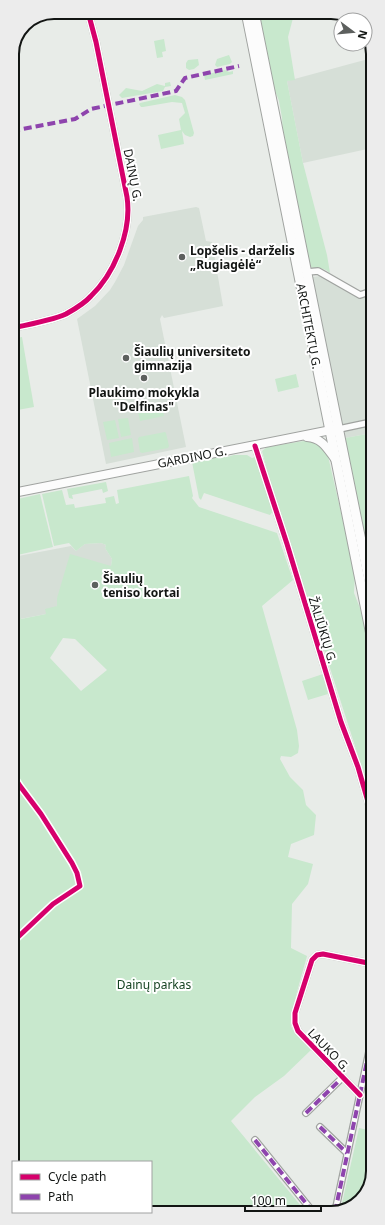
<svg xmlns="http://www.w3.org/2000/svg" width="385" height="1225" viewBox="0 0 385 1225" font-family="'Noto Sans',sans-serif">
<style>
.built{fill:#d6dfd7}
.green{fill:#c8e8cd;fill-rule:evenodd}
.lines{fill:none;stroke-linecap:round;stroke-linejoin:round}
.street-casing{stroke:#a0a3a0;stroke-width:8}
.secondary-casing{stroke:#a0a3a0;stroke-width:10}
.primary-casing{stroke:#a0a3a0;stroke-width:11}
.street{stroke:#fcfcfc;stroke-width:5.5}
.secondary{stroke:#fcfcfc;stroke-width:8}
.primary{stroke:#fcfcfc;stroke-width:9}
.quiet{stroke:#8e44ad;stroke-width:4;stroke-dasharray:8 4;stroke-linecap:butt}
.cycleway-casing{stroke:#fff;stroke-width:8}
.cycleway{stroke:#d6006c;stroke-width:5}
.poi-dot{fill:#5d605e;stroke:#fff;stroke-width:1.5}
.labels{text-anchor:middle;dominant-baseline:central;stroke-width:4;stroke-linejoin:round;paint-order:stroke}
.street-label{font-size:12px;fill:#121513;stroke:#fff}
.poi-label{font-size:12px;font-weight:bold;fill:#121513;stroke:#fff;text-anchor:start}
.park-label{font-size:12px;fill:#164322;stroke:#fff}
.rim{fill:none;stroke:#121513;stroke-width:2}
</style>
<rect width="100%" height="100%" fill="#e8ece8"/>
<g class="built">
<path d="M372 58V148L303 163 287 81Z"/>
<path d="M196 207 199 208 206 241 212 242 223 306 164 318 162 315 160 319 186 447 106 464 77 319 95 306 110 290 115 282 124 265 138 226 143 220V217Z"/>
<path d="M320 276 330 279 354 296 357 292 363 293 372 290V433L345 438 311 277Z"/>
<path d="M101 543 106 545 105 548 112 559 111 566 57 598V606L46 614 20 619 18 613H13V557L71 546 76 551 85 544Z"/>
</g>
<g class="green">
<path d="M258 12H293V18L288 37 295 80 287 81 303 163 327 255 330 273C320 265 317 271 309 266L283 135 282 118 279 101 274 88Z"/>
<path d="M164 39 166 51 162 52 163 57 157 58 154 41Z"/>
<path d="M229 55 232 62 230 64 217 67 215 65 217 59Z"/>
<path d="M198 59 199 65 194 69 189 70 186 68V63L188 60Z"/>
<path d="M225 70 229 72 233 71V74L205 80 204 75Z"/>
<path d="M170 82 171 86 165 87 163 91 122 98 119 95 126 88 142 91 157 84 165 86V83Z"/>
<path d="M175 95 182 97 185 100 194 133 193 136 190 137 185 135 182 131 184 144 161 149 158 135 181 130 179 119 185 113 182 103 172 102 143 107H141L139 104 140 103Z"/>
<path d="M22 337 34 407 12 411V339Z"/>
<path d="M296 374 299 387 278 392 275 379Z"/>
<path d="M161 402 164 416 140 421 137 407Z"/>
<path d="M128 418 131 435 121 437 118 419Z"/>
<path d="M115 420 119 438 107 440 103 422Z"/>
<path d="M165 432 166 433 169 446 168 448 142 453 140 452 138 439 139 437Z"/>
<path d="M372 433V578L367 539 362 527 345 438Z"/>
<path d="M132 438 134 452 111 457 109 443Z"/>
<path d="M310 440H315L328 456 355 573 354 593 362 613 372 660 373 802 270 481 262 451 267 447Z"/>
<path d="M234 455H247L252 458 255 457 273 511 270 515 204 493 201 500 199 498 192 462 220 456 227 457Z"/>
<path d="M189 476 193 496 192 498 199 507 277 533 293 580 262 606 297 730 299 746 298 753 291 757 281 756 280 759 290 777 303 790 306 805 316 815 314 835 291 844 288 857 313 864 308 884 292 904 291 948 307 956C304 968 289 1016 291 1026 294 1035 305 1043 311 1050L284 1076 255 1097 231 1121 306 1212 51 1213 49 1212H151V1162H13V613L19 614 21 619 46 614 45 609 57 606V598L70 554 111 566 112 559 105 548 106 545 101 543 85 544 76 551 69 543 54 546 42 494 62 490 66 505 74 504 75 508 106 503 105 498 114 496 116 504 119 503 117 490ZM63 638 75 639 107 670 81 691 50 658Z"/>
<path d="M106 482 108 491 103 493 102 489 72 495 73 499 69 498 67 489Z"/>
<path d="M40 494 53 547 13 556V500Z"/>
<path d="M323 674 328 694 308 700 302 681Z"/>
<path d="M359 1128 373 1131V1172L364 1197 340 1212Z"/>
</g>
<g class="lines">
<defs>
<g id="street">
<path d="M307 272 318 271 360 295 372 291"/>
<path d="M12 328C27 325 53 320 66 314 75 309 85 303 91 296 115 273 132 230 127 197L96 42 88 12"/>
<path d="M339 429 372 422"/>
<path d="M255 446 287 544 341 722 358 767 373 819"/>
<path d="M360 1095 298 1031 295 1023V1013L312 960 317 955 323 954 373 964"/>
<path d="M306 1113 342 1078"/>
<path d="M320 1127 347 1153"/>
<path d="M255 1140 313 1212"/>
<path d="M335 1212 373 1033"/>
</g>
<g id="secondary">
<path d="M307 437C322 438 327 448 335 459"/>
<path d="M13 493 336 429"/>
</g>
<g id="primary">
<path d="M246 12 372 640"/>
<path d="M254 12 372 595"/>
</g>
</defs>
<use href="#street" class="street-casing"/>
<use href="#secondary" class="secondary-casing"/>
<use href="#primary" class="primary-casing"/>
<use href="#street" class="street"/>
<use href="#secondary" class="secondary"/>
<use href="#primary" class="primary"/>
<g class="quiet">
<path d="M12 131 75 119 91 109 176 91 185 78 239 66"/>
<path d="M306 1113 342 1078"/>
<path d="M320 1127 347 1153"/>
<path d="M255 1140 313 1212"/>
<path d="M335 1212 373 1033"/>
</g>
<defs>
<g id="cycleway">
<path d="M12 328C27 325 53 320 66 314 75 309 85 303 91 296 115 273 132 230 127 197L96 42 88 12"/>
<path d="M255 446 287 544 341 722 358 767 373 819"/>
<path d="M13 775 20 786 41 814 72 863 77 873 80 886 53 904 18 937 13 940"/>
<path d="M360 1095 298 1031 295 1023V1013L312 960 317 955 323 954 373 964"/>
</g>
</defs>
<use href="#cycleway" class="cycleway-casing"/>
<use href="#cycleway" class="cycleway"/>
</g>
<g class="poi-dot">
<circle cx="182" cy="257" r="4"/>
<circle cx="126" cy="358" r="4"/>
<circle cx="144" cy="378" r="4"/>
<circle cx="95" cy="585" r="4"/>
</g>
<g class="labels">
<g class="street-label">
<text transform="translate(133 175) rotate(79)">DAINŲ G.</text>
<text transform="translate(309 326) rotate(79)">ARCHITEKTŲ G.</text>
<text transform="translate(192 457) rotate(-11)">GARDINO G.</text>
<text transform="translate(323 630) rotate(73)">ŽALIŪKIŲ G.</text>
<text transform="translate(329 1050) rotate(46)">LAUKO G.</text>
</g>
<g class="poi-label">
<text x="190" y="250">Lopšelis - darželis<tspan x="190" dy="14">„Rugiagėlė“</tspan></text>
<text x="134" y="351">Šiaulių universiteto<tspan x="134" dy="14">gimnazija</tspan></text>
<text x="144" y="392" text-anchor="middle">Plaukimo mokykla<tspan x="144" dy="14">"Delfinas"</tspan></text>
<text x="103" y="578">Šiaulių<tspan x="103" dy="14">teniso kortai</tspan></text>
</g>
<g class="park-label">
<text x="154" y="984">Dainų parkas</text>
</g>
</g>
<path d="M0 0H385V1225H0ZM54 19H331A35 35 0 0 1 366 54V1171A35 35 0 0 1 331 1206H54A35 35 0 0 1 19 1171V54A35 35 0 0 1 54 19Z" fill="#ececec" fill-rule="evenodd"/>
<path class="rim" d="M54 19H331A35 35 0 0 1 366 54V1171A35 35 0 0 1 331 1206H54A35 35 0 0 1 19 1171V54A35 35 0 0 1 54 19Z"/>
<rect x="12" y="1161" width="140" height="52" fill="#ffffff" stroke="#a0a1a1"/>
<rect x="20" y="1174" width="20" height="6" fill="#d6006c" stroke="#a0a1a1"/>
<text x="48" y="1181" font-size="12" fill="#121513">Cycle path</text>
<rect x="20" y="1194" width="20" height="6" fill="#8e44ad" stroke="#a0a1a1"/>
<text x="48" y="1201" font-size="12" fill="#121513">Path</text>
<g transform="translate(353 32) rotate(106)"><circle r="19" fill="#ffffff" stroke="#a0a1a1"/>
<path d="M0-3L7 15L0 10L-7 15Z" fill="#5d605e"/>
<text y="-6" font-size="11" font-weight="bold" text-anchor="middle" fill="#121513">N</text>
</g>
<path d="M245 1205v6h76v-6" fill="none" stroke="#121513" stroke-width="2"/>
<text x="251" y="1205" font-size="12" fill="#121513" stroke="#ffffff" stroke-width="3" paint-order="stroke">100 m</text>
</svg>
